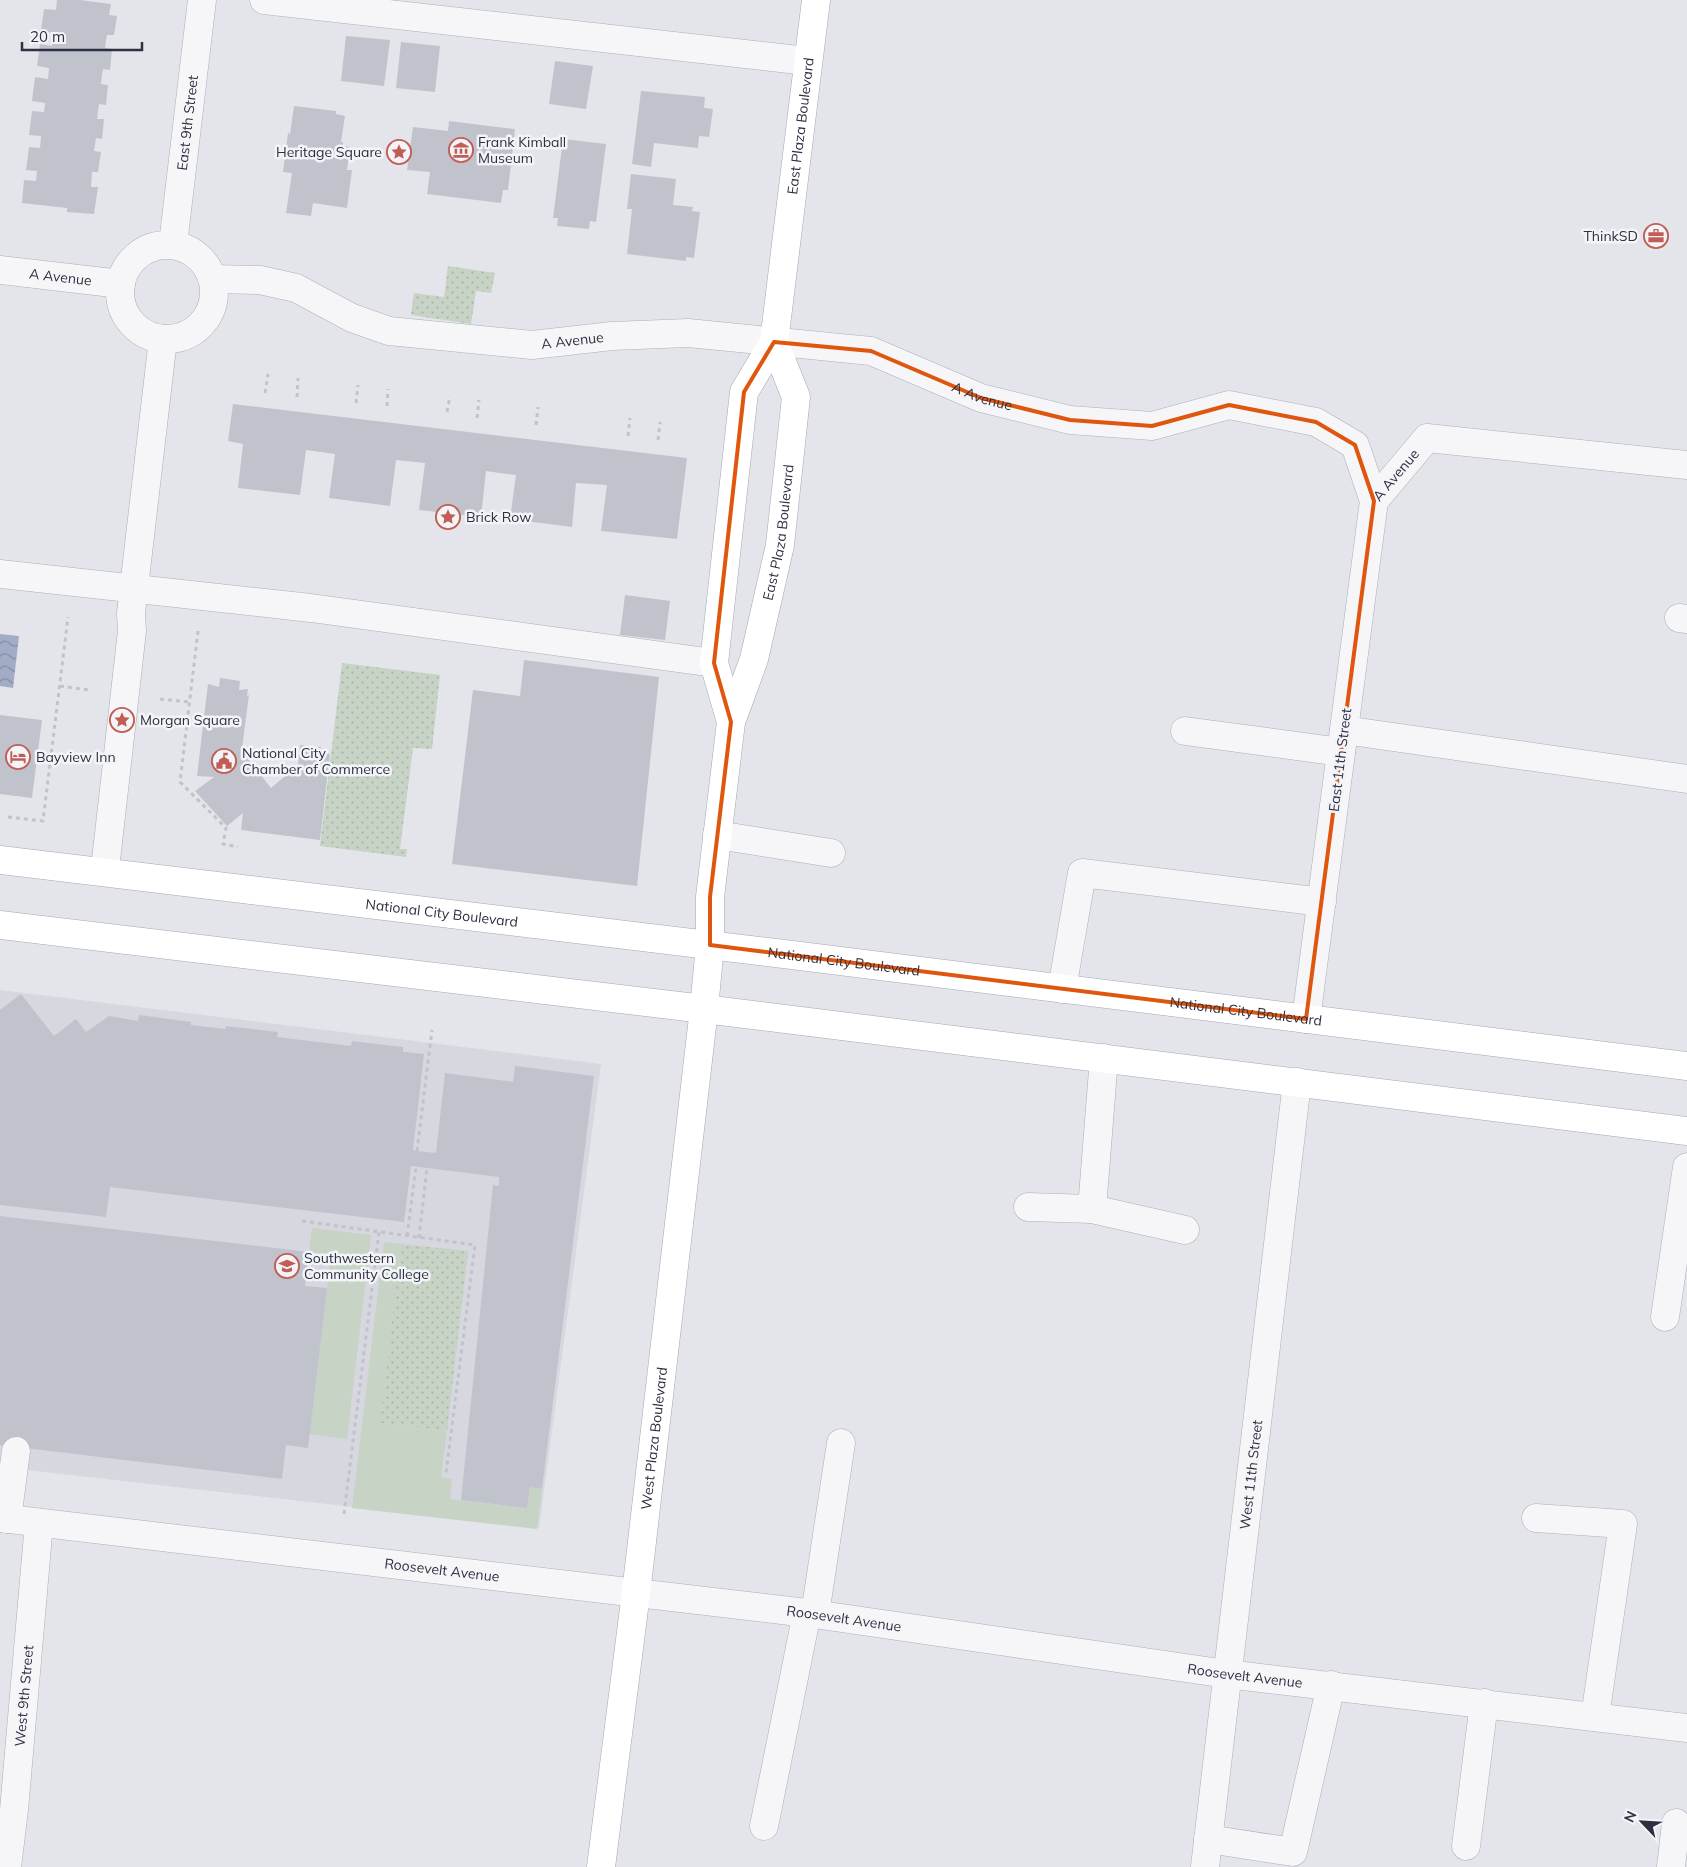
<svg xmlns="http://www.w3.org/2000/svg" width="1687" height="1867" viewBox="0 0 1687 1867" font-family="Mulish,sans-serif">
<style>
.built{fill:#d6d7df}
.grass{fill:url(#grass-dots)}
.garden{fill:#c6d3c5}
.water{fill:url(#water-waves)}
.building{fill:#c1c3cc}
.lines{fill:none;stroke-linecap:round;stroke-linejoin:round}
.minor-casing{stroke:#adafb7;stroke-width:29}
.major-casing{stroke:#a4a7b5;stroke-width:29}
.path{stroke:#c2c3c9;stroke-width:3;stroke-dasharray:4 4;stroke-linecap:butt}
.minor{stroke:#f6f6f9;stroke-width:28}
.major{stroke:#fff;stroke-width:28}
.marked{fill:none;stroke:#df570f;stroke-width:4;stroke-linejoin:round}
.labels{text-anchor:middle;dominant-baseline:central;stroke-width:5;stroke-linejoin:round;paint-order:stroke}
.street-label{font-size:14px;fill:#2d3041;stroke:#f3f4f8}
.poi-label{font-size:14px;fill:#2d3041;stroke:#f3f4f8;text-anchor:start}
</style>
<defs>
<pattern id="grass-dots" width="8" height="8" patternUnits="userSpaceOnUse" patternTransform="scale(1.25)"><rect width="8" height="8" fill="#c6d3c5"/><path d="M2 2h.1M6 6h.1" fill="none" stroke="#aab5aa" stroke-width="1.8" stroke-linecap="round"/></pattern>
<pattern id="water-waves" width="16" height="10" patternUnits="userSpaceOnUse" patternTransform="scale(1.25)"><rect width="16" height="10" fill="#a2acc6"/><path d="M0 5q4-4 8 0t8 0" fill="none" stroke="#848ca2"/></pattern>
</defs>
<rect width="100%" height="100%" fill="#e4e5ea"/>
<path class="built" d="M0 990 601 1064 539 1528 0 1467Z"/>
<g class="grass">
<path d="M448 266 495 273 491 293 476 291 471 324 411 315 414 293 444 297Z"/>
<path d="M342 663 440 675 432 749 413 748 400 849H407L406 857 320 846Z"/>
<path d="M401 1244 468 1251 447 1431 380 1423Z"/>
</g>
<g class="garden">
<path d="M312 1228 371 1235 347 1439 309 1434 331 1255 309 1252Z"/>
<path d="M384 1242 401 1244 380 1423 447 1431 441 1477 452 1479 450 1499 527 1508 530 1487 542 1489 537 1529 352 1508Z"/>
</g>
<path class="water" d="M0 634 19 636 13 688 0 686Z"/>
<g class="building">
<path d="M57 0H80L111 4 109 15 117 16 114 35H107L106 40 105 48 112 49 110 70 103 69 102 74 101 84 108 85 106 105 99 104 97 119H104L102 139 96 138 94 151 101 152 98 172H92L91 187H98L94 214 67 212V208L22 203 24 180 36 181 37 171 26 170 29 147 40 148 41 136 29 135 32 111 44 112 45 103 32 101 35 77 48 79 49 68 37 66 40 44 52 46 54 33 41 31 44 9 56 10Z"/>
<path d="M346 36 390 40 384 86 341 81Z"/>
<path d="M401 42 440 46 435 92 396 88Z"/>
<path d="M555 61 593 66 586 109 549 104Z"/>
<path d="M641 91 705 97 704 108 713 109 709 137 699 136 698 148 654 143 651 167 632 164Z"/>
<path d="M294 106 336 111V114L345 116 341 142H343V146L350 147 347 170H352L347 208 313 203 311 216 286 213 292 173 283 172 288 133 290 134Z"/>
<path d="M449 121 515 129 508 190H503L501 203 427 194 430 172 407 170 413 127 448 131Z"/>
<path d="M563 139 606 144 596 222 590 221 589 229 557 226 558 218H553Z"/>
<path d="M631 174 676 179 673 205 693 207 692 211 700 212 694 258 686 257V261L627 254 632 209H627Z"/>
<path d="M233 404 687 458 677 539 601 531 607 485 576 483 572 527 510 519 516 475 500 473 486 471 481 517 419 510 425 463 396 460 390 506 329 498 335 454 306 450 300 495 238 488 243 444 228 441Z"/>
<path d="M625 595 670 601 665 640 620 635Z"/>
<path d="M524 660 659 677 637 886 452 864 473 690 520 696Z"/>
<path d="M220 678 240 681 239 690 248 689 247 696 249 695 241 756 244 754 271 788 298 765 300 745 321 747 320 753 330 754 320 840 241 830 243 813 227 826 195 791 214 777 197 776 208 684 219 687Z"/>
<path d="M0 715 42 720 32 798 0 794Z"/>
<path d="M21 994 54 1036 76 1019 86 1032 109 1016 138 1021 139 1015 191 1022V1025L225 1029 226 1026 278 1032 277 1037 351 1046 352 1041 403 1047V1052L424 1054 413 1150 417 1151 436 1153 445 1073 513 1082 515 1066 594 1076 542 1489 530 1487 527 1508 461 1500 493 1185 499 1186V1177L411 1166 404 1222 110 1187 106 1217 0 1205V1010Z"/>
<path d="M0 1216 309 1252 305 1286 327 1288 308 1448 286 1445 282 1479 0 1445Z"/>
</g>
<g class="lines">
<defs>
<g id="minor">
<path d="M264 0 807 61"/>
<path id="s1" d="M173 244 202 0"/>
<circle cx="167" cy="292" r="47"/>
<path id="s2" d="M0 270 121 284"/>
<path id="s3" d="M213 279 260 280 296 288 352 318 389 331 532 345 612 336 688 333 871 351 981 398 1070 420 1152 426 1229 405 1316 422 1355 445 1374 501 1306 1019"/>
<path id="s4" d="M1374 501 1427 438 1687 465"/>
<path d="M0 574 311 608 714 663"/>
<path d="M1679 618 1687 619"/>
<path d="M1344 730 1687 779"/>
<path d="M1185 731 1341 752"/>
<path d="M717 835 831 853"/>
<path d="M106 860 132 631 131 613 163 339"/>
<path d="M1062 989 1082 873 1322 902"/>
<path d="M1028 1207 1092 1209 1104 1058"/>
<path d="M1092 1209 1185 1230"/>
<path d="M1665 1317 1687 1167"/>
<path id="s5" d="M0 1518 807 1613 1227 1674 1687 1728"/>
<path d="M1536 1518 1623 1524 1595 1717"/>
<path d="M7 1519 16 1451"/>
<path d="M815 1614 841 1443"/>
<path d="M764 1826 807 1613"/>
<path d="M1208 1839 1293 1852 1331 1685"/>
<path d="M1466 1846 1484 1703"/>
<path id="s6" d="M7 1867 14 1810 39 1523"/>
<path id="s7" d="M1205 1867 1297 1082"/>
<path d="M1671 1867 1676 1823"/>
</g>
<g id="major">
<path id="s8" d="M731 722 714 663 744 392 774 342 816 0"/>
<path id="s9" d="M0 860 792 955 1687 1066"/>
<path d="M0 925 704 1009 1687 1131"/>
<path id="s10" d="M601 1867 636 1593 704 1009 710 945V897L731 722 754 659 780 545 796 397 774 342"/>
</g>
</defs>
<use href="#minor" class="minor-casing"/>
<use href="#major" class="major-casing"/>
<g class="path">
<path d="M265 393 268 374"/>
<path d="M297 397 298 378"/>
<path d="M356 403 358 385"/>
<path d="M387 406 388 389"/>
<path d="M447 412 450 396"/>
<path d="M477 418 479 400"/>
<path d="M536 425 538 407"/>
<path d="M628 436 630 418"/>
<path d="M658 440 660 422"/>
<path d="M198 631 180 782 226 828 223 844 238 847"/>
<path d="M60 686 89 690"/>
<path d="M160 699 189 702"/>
<path d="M8 817 43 821 68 617"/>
<path d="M417 1151 432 1030"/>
<path d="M302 1221 475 1245 446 1473"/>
<path d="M407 1236 416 1167"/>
<path d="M419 1238 427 1168"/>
<path d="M344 1514 379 1232"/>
</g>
<use href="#minor" class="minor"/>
<use href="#major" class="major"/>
</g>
<path class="marked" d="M774 342 871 351 981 398 1070 420 1152 426 1229 405 1316 422 1355 445 1374 501 1306 1019 710 945V897L731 722 714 663 744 392Z"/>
<defs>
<symbol id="museum-ring" viewBox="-11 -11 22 22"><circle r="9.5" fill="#f3f4f8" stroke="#c25d56" stroke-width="1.5"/><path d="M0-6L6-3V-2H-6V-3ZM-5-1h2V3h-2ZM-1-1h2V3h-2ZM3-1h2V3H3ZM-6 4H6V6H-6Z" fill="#c25d56"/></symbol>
<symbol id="sight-ring" viewBox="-11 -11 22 22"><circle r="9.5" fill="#f3f4f8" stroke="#c25d56" stroke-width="1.5"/><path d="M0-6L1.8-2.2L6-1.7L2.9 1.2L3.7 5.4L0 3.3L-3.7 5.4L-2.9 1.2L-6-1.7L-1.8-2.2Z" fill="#c25d56"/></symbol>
<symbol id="office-ring" viewBox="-11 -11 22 22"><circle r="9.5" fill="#f3f4f8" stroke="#c25d56" stroke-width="1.5"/><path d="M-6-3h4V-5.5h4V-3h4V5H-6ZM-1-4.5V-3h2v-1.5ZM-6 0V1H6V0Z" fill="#c25d56"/></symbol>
<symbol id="hotel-ring" viewBox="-11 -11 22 22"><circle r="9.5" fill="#f3f4f8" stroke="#c25d56" stroke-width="1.5"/><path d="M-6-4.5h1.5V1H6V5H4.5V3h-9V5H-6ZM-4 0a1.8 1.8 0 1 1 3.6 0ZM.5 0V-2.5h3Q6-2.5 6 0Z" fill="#c25d56"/></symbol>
<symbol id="civic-ring" viewBox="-11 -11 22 22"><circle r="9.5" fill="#f3f4f8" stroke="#c25d56" stroke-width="1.5"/><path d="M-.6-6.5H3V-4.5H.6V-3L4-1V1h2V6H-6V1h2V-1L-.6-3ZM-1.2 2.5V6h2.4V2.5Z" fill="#c25d56"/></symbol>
<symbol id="university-ring" viewBox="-11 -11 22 22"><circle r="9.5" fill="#f3f4f8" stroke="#c25d56" stroke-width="1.5"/><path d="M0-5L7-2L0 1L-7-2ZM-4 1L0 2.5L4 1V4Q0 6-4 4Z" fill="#c25d56"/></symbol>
</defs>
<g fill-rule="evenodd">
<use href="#museum-ring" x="447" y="136" width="28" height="28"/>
<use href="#sight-ring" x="385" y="138" width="28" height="28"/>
<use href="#office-ring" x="1642" y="222" width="28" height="28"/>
<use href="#sight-ring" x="434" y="503" width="28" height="28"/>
<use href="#sight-ring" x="108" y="706" width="28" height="28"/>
<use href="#hotel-ring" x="4" y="743" width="28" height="28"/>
<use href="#civic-ring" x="210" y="747" width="28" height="28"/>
<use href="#university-ring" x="273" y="1252" width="28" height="28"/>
</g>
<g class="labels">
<g class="street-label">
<text stroke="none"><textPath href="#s1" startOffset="122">East 9th Street</textPath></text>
<text stroke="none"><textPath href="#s8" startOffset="610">East Plaza Boulevard</textPath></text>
<text stroke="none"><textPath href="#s2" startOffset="61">A Avenue</textPath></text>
<text stroke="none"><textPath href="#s3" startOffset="371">A Avenue</textPath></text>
<text stroke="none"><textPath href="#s3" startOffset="791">A Avenue</textPath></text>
<text stroke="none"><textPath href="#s4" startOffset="34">A Avenue</textPath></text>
<text stroke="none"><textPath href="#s10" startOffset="1349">East Plaza Boulevard</textPath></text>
<text transform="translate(1340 760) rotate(-83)">East 11th Street</text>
<text stroke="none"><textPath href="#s9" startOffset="445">National City Boulevard</textPath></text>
<text stroke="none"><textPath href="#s9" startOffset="850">National City Boulevard</textPath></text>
<text stroke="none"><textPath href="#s9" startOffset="1255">National City Boulevard</textPath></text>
<text stroke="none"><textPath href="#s10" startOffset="432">West Plaza Boulevard</textPath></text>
<text stroke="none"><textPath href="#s7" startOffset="395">West 11th Street</textPath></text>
<text stroke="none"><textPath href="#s5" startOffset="445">Roosevelt Avenue</textPath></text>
<text stroke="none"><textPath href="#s5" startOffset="850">Roosevelt Avenue</textPath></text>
<text stroke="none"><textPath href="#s5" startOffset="1255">Roosevelt Avenue</textPath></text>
<text stroke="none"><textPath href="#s6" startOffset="172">West 9th Street</textPath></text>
</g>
<g class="poi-label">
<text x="478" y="142">Frank Kimball<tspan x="478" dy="16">Museum</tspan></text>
<text x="382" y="152" text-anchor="end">Heritage Square</text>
<text x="1638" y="236" text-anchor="end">ThinkSD</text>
<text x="466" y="517">Brick Row</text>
<text x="140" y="720">Morgan Square</text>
<text x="242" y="753">National City<tspan x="242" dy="16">Chamber of Commerce</tspan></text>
<text x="36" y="757">Bayview Inn</text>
<text x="304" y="1258">Southwestern<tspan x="304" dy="16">Community College</tspan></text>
</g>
</g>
<g transform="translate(1642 1822) rotate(295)" stroke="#f3f4f8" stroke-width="4" paint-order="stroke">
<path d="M0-4L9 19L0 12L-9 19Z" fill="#2d3041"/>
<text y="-8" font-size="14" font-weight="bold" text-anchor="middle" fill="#2d3041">N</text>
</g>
<path d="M22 42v8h120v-8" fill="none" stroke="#2d3041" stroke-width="2.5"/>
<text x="30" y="42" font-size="15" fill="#2d3041" stroke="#f3f4f8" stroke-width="4" paint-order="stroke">20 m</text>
</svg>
